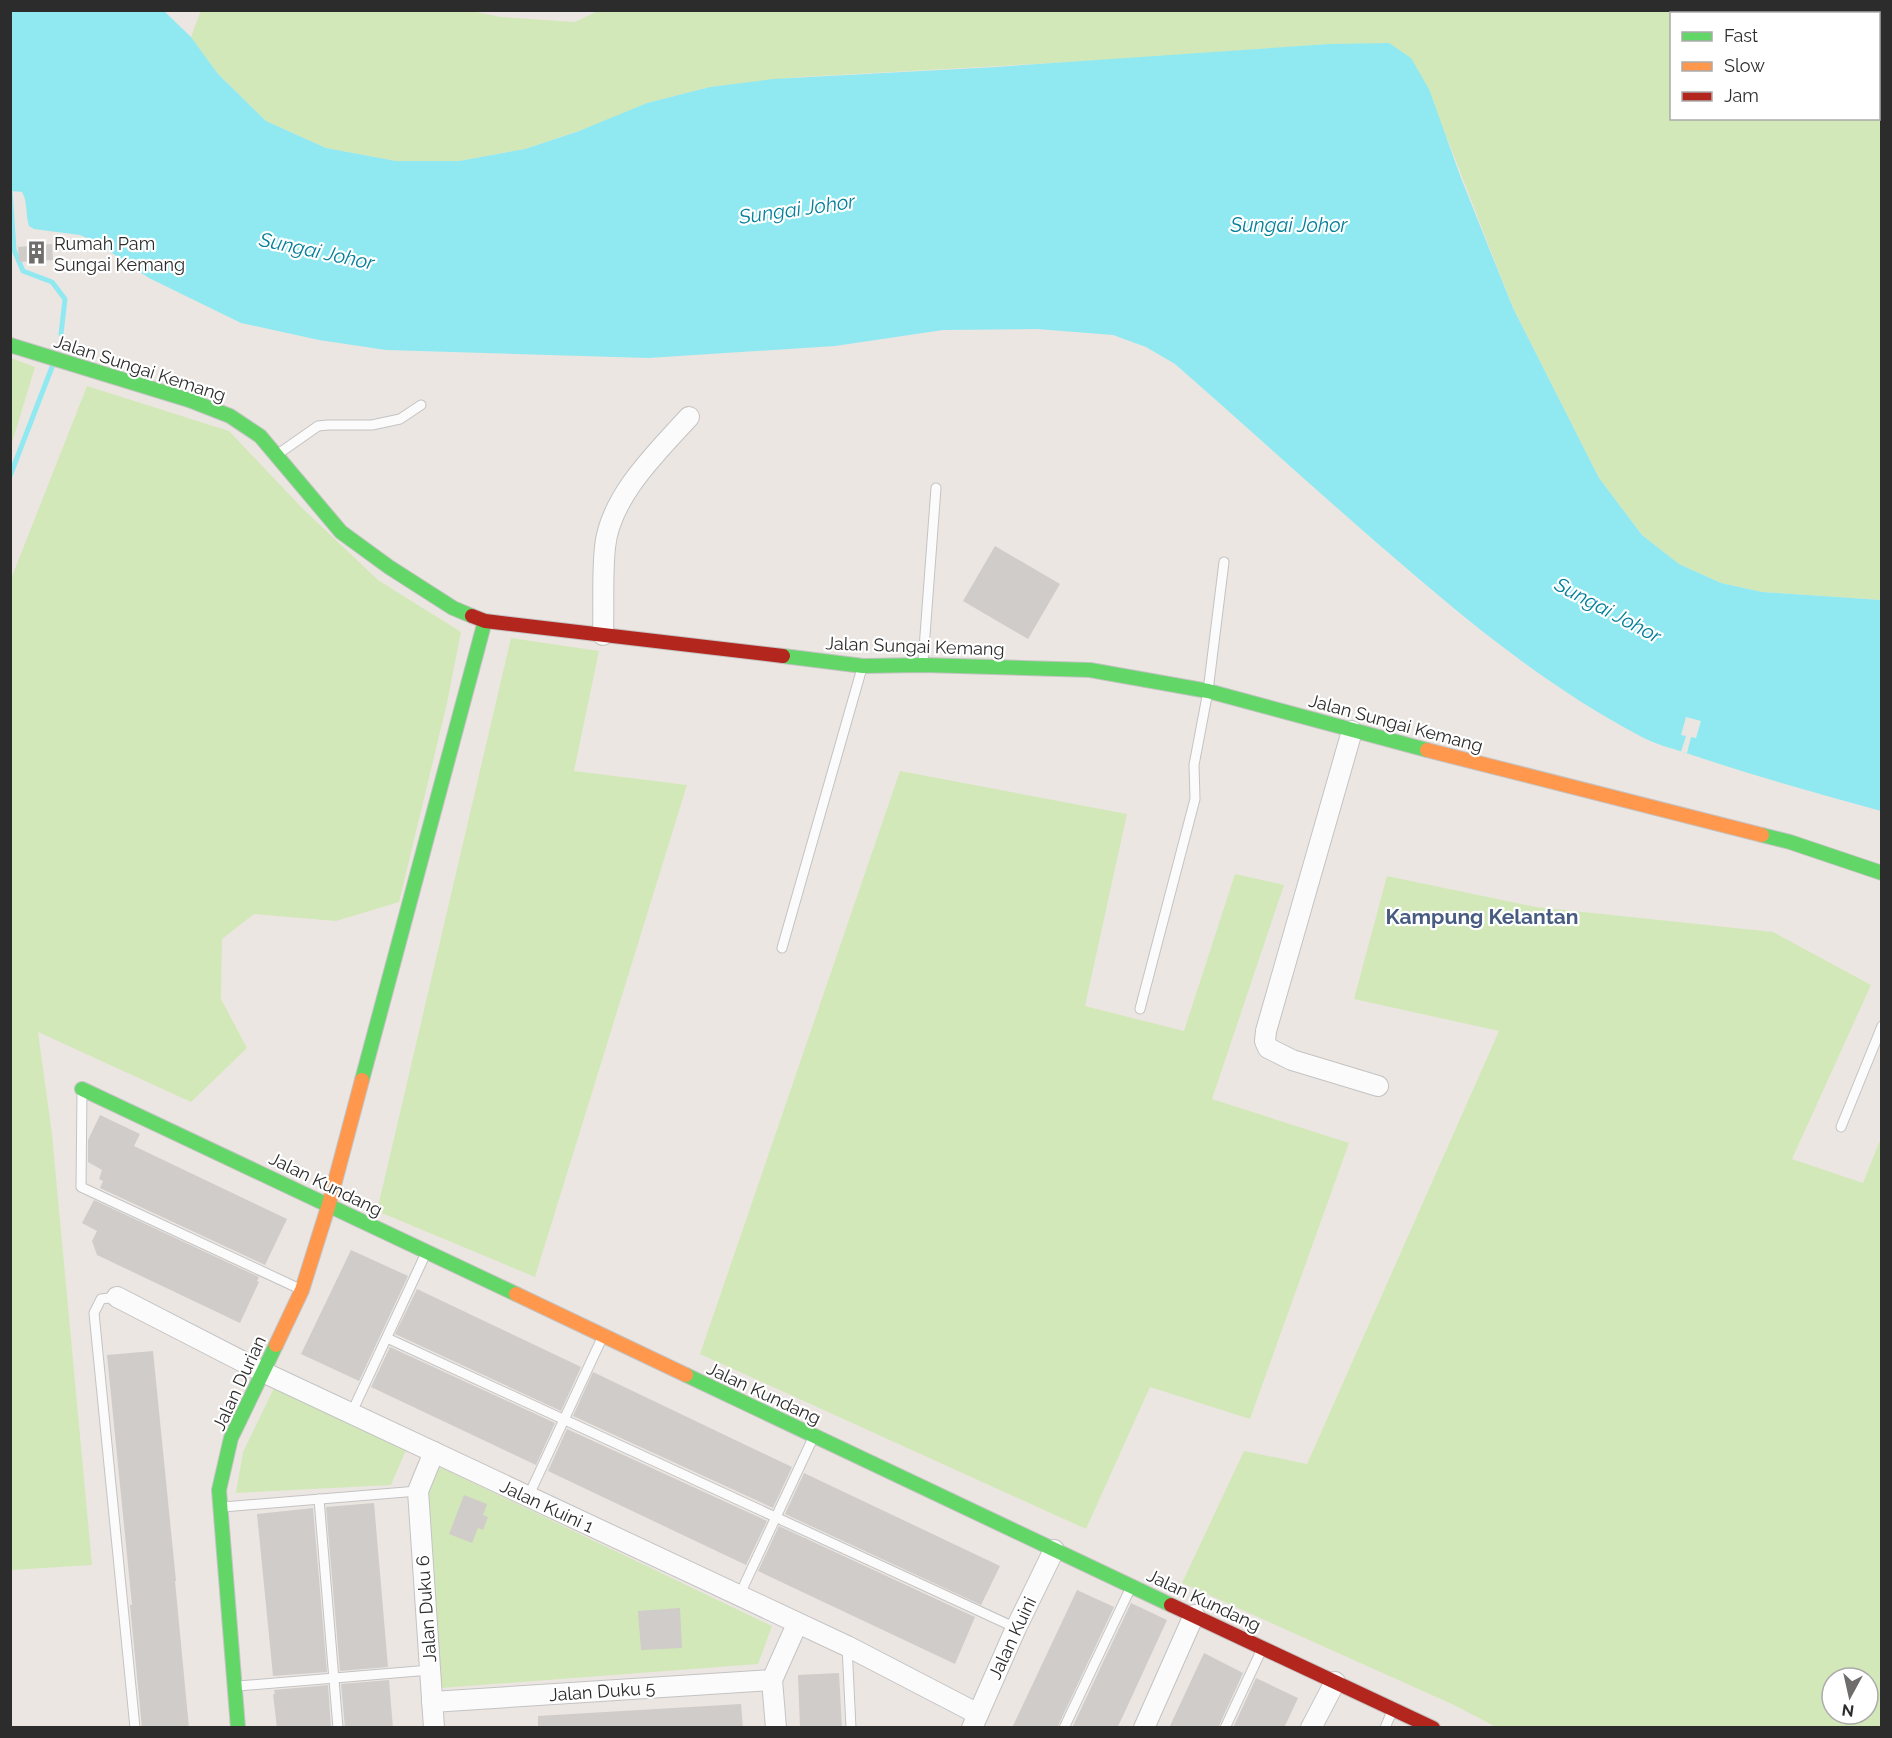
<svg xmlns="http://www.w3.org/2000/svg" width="1892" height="1738" viewBox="0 0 1892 1738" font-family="Raleway,sans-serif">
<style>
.green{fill:#d3e8b8;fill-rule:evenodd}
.water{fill:#90e9f1}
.pier{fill:#ebe6e2}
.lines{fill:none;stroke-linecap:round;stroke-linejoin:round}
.stream{stroke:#90e9f1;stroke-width:5}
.building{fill:#d0ccc9}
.lane-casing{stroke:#c4c3c3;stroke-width:11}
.street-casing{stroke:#c4c3c3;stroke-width:22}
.fast-casing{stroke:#c4c3c3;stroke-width:16}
.slow-casing{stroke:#c4c3c3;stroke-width:16}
.jam-casing{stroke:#c4c3c3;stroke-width:16}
.lane{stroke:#fcfbfb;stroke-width:9}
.street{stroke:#fcfbfb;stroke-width:20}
.fast{stroke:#63d668;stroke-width:14}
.slow{stroke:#ff974d;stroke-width:14}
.jam{stroke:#b3261e;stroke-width:14}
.labels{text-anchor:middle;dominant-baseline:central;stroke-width:4.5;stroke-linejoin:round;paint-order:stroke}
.poi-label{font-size:18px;fill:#2c2c2c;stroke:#fff;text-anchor:start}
.street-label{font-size:18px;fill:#2c2c2c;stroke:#fff}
.water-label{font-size:20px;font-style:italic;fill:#04809a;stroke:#fff}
.quarter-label{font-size:21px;font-weight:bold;fill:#485c81;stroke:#fff}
</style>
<rect width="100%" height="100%" fill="#ebe6e2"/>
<g class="green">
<path d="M201 10H466L501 17 575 22 600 10 1881 11V600L1762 592 1721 583 1679 564 1642 535 1599 478 1513 308 1447 138 1329 44 1141 58 802 77 710 87 647 103 590 127 525 149 459 161H396L326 148 266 121 218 74 191 37ZM1672 14H1878V118H1672Z"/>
<path d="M11 358 35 367 11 446Z"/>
<path d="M87 386 229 431 302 508 378 580 461 632 447 703 399 902 336 921 254 914 222 939 221 999 247 1048 191 1102 38 1032 52 1134 92 1565 11 1570V579Z"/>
<path d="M511 638 599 651 574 771 687 785 535 1277 377 1211Z"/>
<path d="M900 771 1127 814 1085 1006 1184 1031 1235 874 1284 885 1212 1099 1349 1143 1250 1419 1150 1387 1086 1529 700 1354Z"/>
<path d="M1387 876 1536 907 1773 932 1871 985 1792 1159 1863 1183 1881 1138V1727H1496L1454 1705 1182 1583 1244 1451 1307 1464 1499 1031 1354 999ZM1832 1678H1868V1714H1832Z"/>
<path d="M274 1388 406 1450 391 1485 236 1493 243 1452Z"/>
<path d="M440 1467 772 1626 758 1664 441 1688 427 1495Z"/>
</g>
<path class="water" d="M10 11H164L191 37 218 74 266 121 326 148 396 161H459L525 149 579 131 647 103 710 87 773 79 996 67 1329 44 1389 43 1411 58 1429 89 1461 178 1513 308 1599 478 1642 535 1679 564 1721 583 1762 592 1881 600V811C1816 793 1751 775 1686 753 1671 748 1654 744 1640 736 1557 692 1483 634 1412 573 1332 505 1254 433 1175 364L1146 347 1113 335 1037 329 943 330 835 346 648 358 386 350 319 340 241 323 149 278 96 242 80 235 34 229 29 226C25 214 28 202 22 192L11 191Z"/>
<path class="pier" d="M1686 717 1701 721 1696 738 1691 737 1687 753 1681 752 1686 736 1681 735Z"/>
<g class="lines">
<g class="stream">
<path d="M10 191 14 250 23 271 52 282 65 299 61 334"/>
<path d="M10 476 52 367"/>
</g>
</g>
<g class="building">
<path d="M52 244 53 260 19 262 18 247Z"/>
<path d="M995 546 1060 584 1028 639 963 601Z"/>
<path d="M100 1115 140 1134 134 1146 287 1219 265 1265 100 1188 103 1181 99 1179 102 1170 88 1162V1140Z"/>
<path d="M94 1200 259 1277 257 1281 259 1282 240 1323 97 1255 92 1241 97 1231 82 1223Z"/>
<path d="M351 1250 408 1276 359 1381 301 1354Z"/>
<path d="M417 1289 581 1367 561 1411 395 1334Z"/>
<path d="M390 1347 555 1423 536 1465 371 1387Z"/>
<path d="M153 1351 176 1581H175L189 1728H142L130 1605H132L107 1355Z"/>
<path d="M593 1372 792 1467 773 1508 573 1416Z"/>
<path d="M567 1429 767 1521 746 1565 548 1471Z"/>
<path d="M804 1473 1000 1566 981 1605 785 1514Z"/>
<path d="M464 1495 487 1504 483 1515 488 1517 483 1530 478 1528 472 1543 449 1534Z"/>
<path d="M374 1503 388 1667 340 1671 326 1507Z"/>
<path d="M313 1508 327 1672 273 1676 257 1514Z"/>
<path d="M779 1526 975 1617 955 1664 758 1571Z"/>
<path d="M1077 1590 1114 1607 1057 1728H1012Z"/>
<path d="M1131 1603 1167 1620 1122 1718 1117 1728H1072Z"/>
<path d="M680 1608 682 1648 641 1650 638 1611Z"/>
<path d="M1204 1653 1243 1673 1218 1728H1169Z"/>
<path d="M839 1673 842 1728H800L798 1675Z"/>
<path d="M1256 1678 1298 1698 1284 1728H1233Z"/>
<path d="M389 1680 393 1728H345L341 1684Z"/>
<path d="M328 1685 331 1728H277L273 1694H275L274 1690Z"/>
<path d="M741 1704 743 1728H538V1716Z"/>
</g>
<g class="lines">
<defs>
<g id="lane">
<path d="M278 454 318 426 328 425H372L400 419 421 405"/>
<path d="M923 662 936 488"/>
<path d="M782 948 862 668"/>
<path d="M1140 1009 1195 799 1194 765 1208 691 1224 562"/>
<path d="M82 1091 81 1187 300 1289"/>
<path d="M1841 1127 1882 1026"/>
<path d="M117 1297 101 1299 94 1313 135 1728"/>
<path d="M387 1338 1016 1628"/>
<path d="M351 1414 426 1253"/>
<path d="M528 1497 602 1338"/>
<path d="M319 1499 338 1728"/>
<path d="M223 1507 418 1491"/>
<path d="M739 1596 813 1438"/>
<path d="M847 1646 851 1728"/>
<path d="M238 1686 430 1670"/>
<path d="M1064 1728 1130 1589"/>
<path d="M1225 1728 1261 1651"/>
<path d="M1385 1728 1392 1711"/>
</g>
<g id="street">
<path d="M603 635C604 606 602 576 605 547 610 497 657 452 689 417"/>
<path d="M1352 731 1266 1031 1265 1041 1268 1048 1292 1060 1378 1086"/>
<path d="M117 1297 263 1372 847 1646 978 1714"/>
<path d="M434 1452 418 1491 434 1728"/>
<path d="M432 1702 772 1680"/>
<path d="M776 1728 772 1680 797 1624"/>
<path d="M972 1728 1016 1628 1054 1550"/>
<path d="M1144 1728 1194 1615"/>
<path d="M1311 1728 1335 1682"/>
</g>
<g id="fast">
<path d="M10 345 189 400 230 416 260 436 341 532 389 567 453 608 472 616"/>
<path d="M783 656 863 666 923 665 1090 670 1208 691 1427 750"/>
<path d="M1762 835 1790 842 1882 873"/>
<path d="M362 1080 485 621"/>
<path d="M82 1089 516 1294"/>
<path d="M686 1375 1171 1605"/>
<path d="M238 1728 219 1490 231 1438 276 1345"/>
</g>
<g id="slow">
<path d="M1427 750 1762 835"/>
<path d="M516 1294 686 1375"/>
<path d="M276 1345 302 1290 329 1204 362 1080"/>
</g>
<g id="jam">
<path d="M472 616 485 621 783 656"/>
<path d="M1171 1605 1433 1728"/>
</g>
</defs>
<use href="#lane" class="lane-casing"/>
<use href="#street" class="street-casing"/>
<use href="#fast" class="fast-casing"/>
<use href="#slow" class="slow-casing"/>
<use href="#jam" class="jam-casing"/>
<use href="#lane" class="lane"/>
<use href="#street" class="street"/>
<use href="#fast" class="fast"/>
<use href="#slow" class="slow"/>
<use href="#jam" class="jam"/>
</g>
<defs>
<symbol id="building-bare" viewBox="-9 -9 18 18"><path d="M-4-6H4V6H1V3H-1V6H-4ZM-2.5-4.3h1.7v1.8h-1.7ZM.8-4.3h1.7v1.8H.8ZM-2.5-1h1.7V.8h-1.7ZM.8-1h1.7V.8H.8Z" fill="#6f6d6c" stroke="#fff" stroke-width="2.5" paint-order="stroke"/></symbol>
</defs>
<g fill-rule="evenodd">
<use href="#building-bare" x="20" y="236" width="33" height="33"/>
</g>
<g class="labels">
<g class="poi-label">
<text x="54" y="243">Rumah Pam<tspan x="54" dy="21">Sungai Kemang</tspan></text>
</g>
<g class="street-label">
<text transform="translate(140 368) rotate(18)">Jalan Sungai Kemang</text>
<text transform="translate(915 646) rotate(2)">Jalan Sungai Kemang</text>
<text transform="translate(1396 723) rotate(15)">Jalan Sungai Kemang</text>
<text transform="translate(326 1184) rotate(26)">Jalan Kundang</text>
<text transform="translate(239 1383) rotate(-65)">Jalan Durian</text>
<text transform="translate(764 1393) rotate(25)">Jalan Kundang</text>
<text transform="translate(547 1506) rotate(25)">Jalan Kuini 1</text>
<text transform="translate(1204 1600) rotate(25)">Jalan Kundang</text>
<text transform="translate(426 1609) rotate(-94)">Jalan Duku 6</text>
<text transform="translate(1012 1638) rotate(-65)">Jalan Kuini</text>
<text transform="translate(602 1691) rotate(-4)">Jalan Duku 5</text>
</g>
<g class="water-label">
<text transform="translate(797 209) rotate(-8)">Sungai Johor</text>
<text x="1289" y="225">Sungai Johor</text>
<text transform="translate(317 251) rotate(12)">Sungai Johor</text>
<text transform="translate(1608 610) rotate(28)">Sungai Johor</text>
</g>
<g class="quarter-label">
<text x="1482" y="916">Kampung Kelantan</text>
</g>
</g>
<rect width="1892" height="1738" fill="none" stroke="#2c2c2c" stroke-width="24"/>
<rect x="1670" y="12" width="210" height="108" fill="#ffffff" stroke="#ababab" stroke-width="1.5"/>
<rect x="1682" y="32" width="30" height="9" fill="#63d668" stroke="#ababab" stroke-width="1.5"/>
<text x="1724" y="42" font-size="18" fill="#2c2c2c">Fast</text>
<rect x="1682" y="62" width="30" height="9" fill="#ff974d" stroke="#ababab" stroke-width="1.5"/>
<text x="1724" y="72" font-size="18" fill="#2c2c2c">Slow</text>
<rect x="1682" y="92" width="30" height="9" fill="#b3261e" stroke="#ababab" stroke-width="1.5"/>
<text x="1724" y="102" font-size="18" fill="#2c2c2c">Jam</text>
<g transform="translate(1850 1696) rotate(188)"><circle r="28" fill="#ffffff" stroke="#ababab" stroke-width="1.5"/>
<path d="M0-4.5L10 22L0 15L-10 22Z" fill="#6f6d6c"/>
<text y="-9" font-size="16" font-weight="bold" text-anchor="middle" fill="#2c2c2c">N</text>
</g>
</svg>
